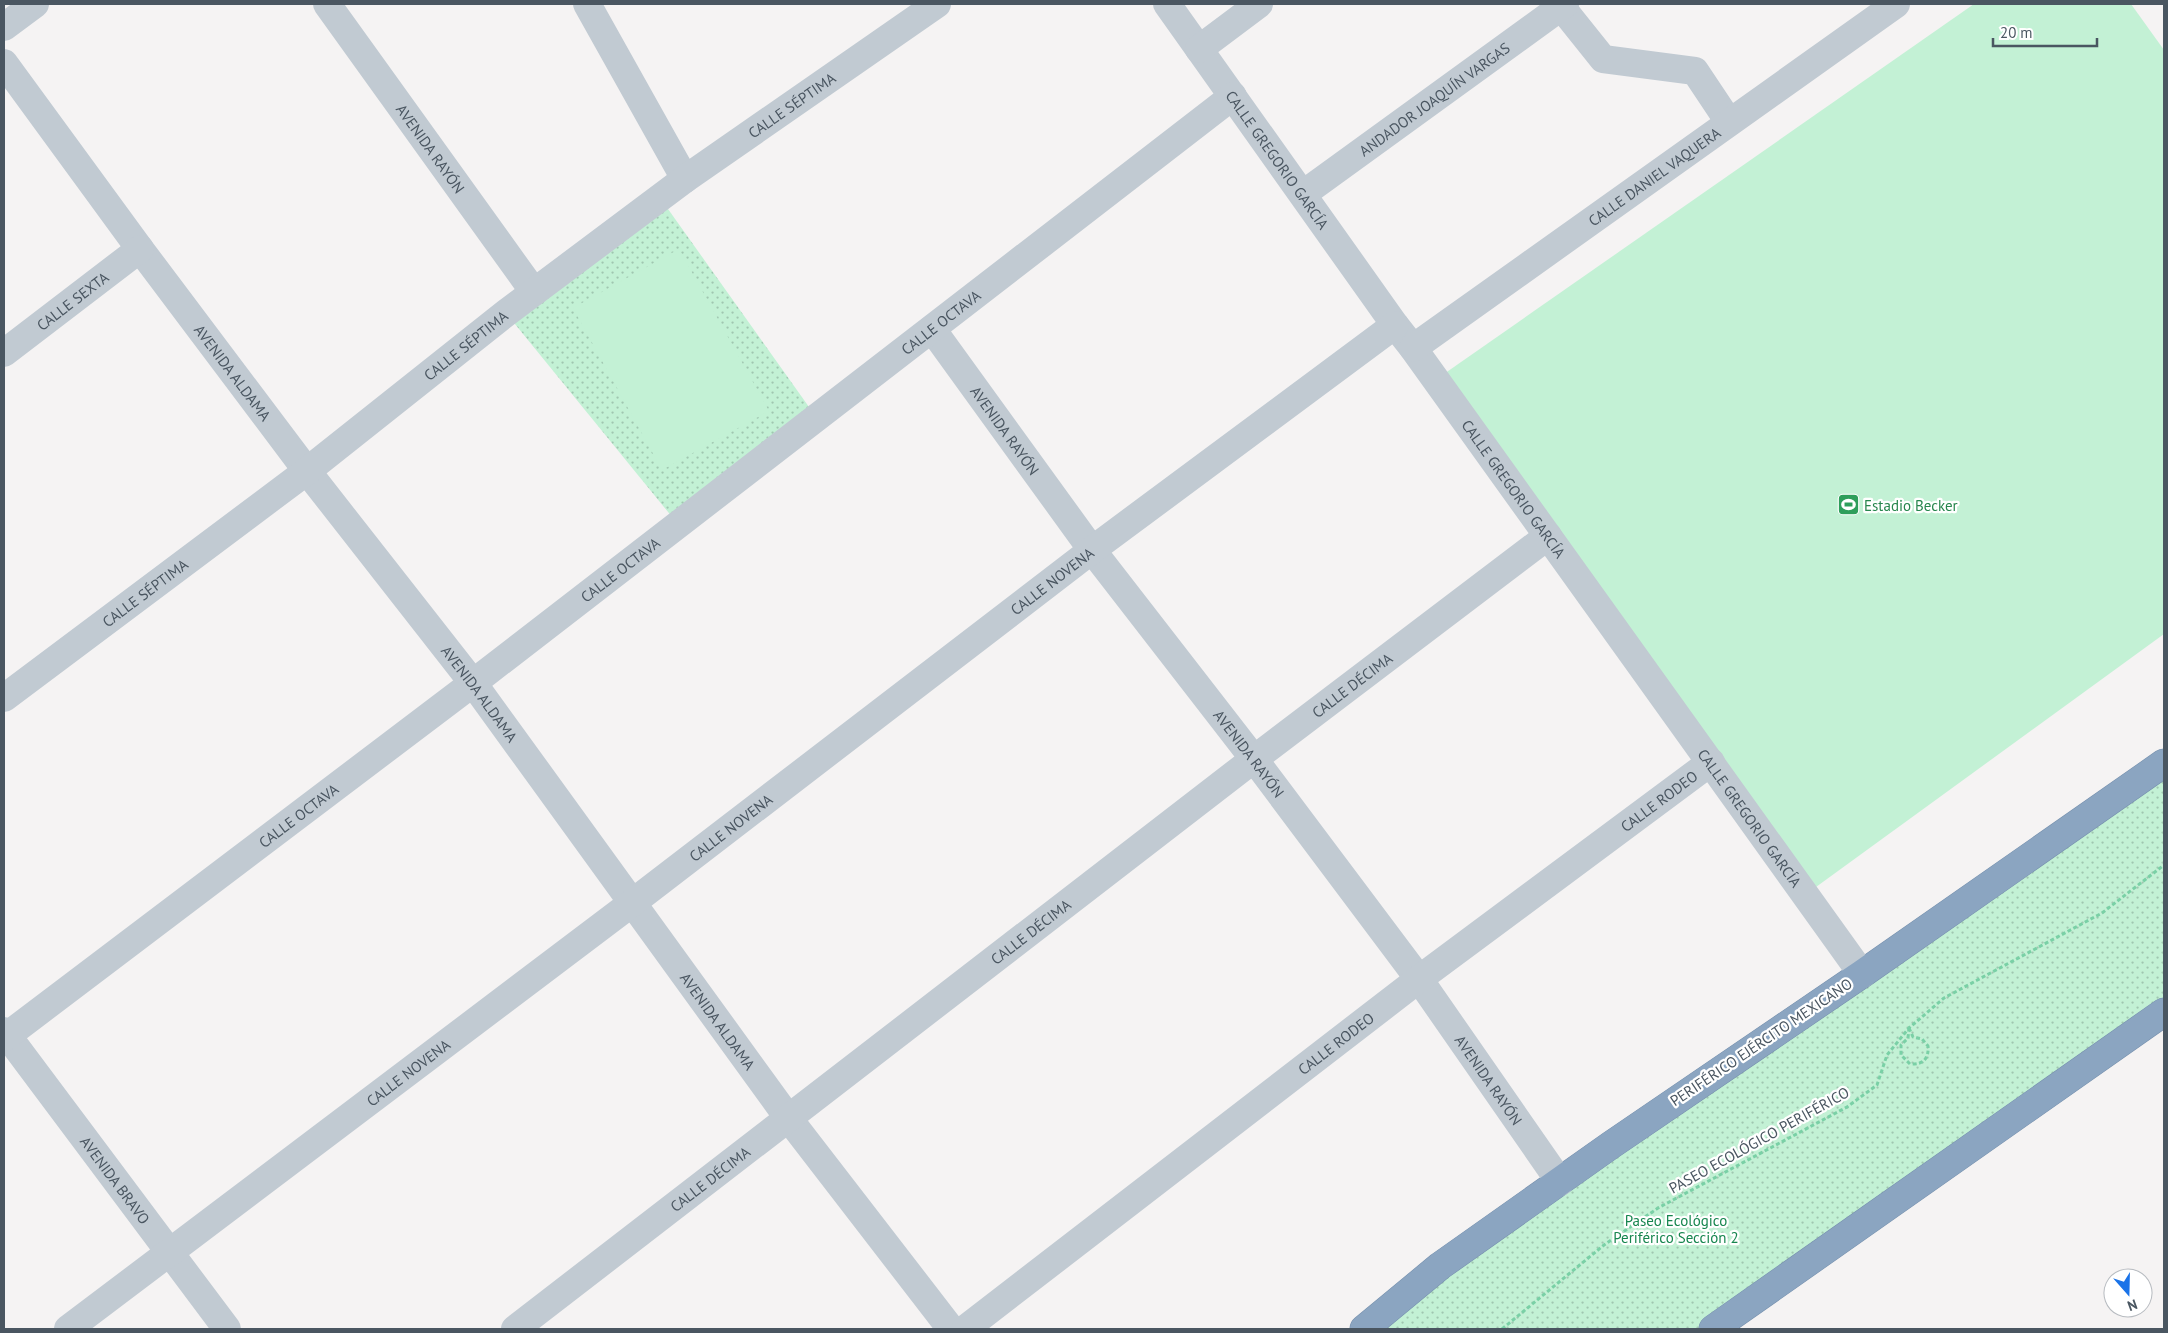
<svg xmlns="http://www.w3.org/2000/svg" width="2168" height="1333" viewBox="0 0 2168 1333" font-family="'PT Sans',sans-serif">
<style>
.green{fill:url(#green-dots)}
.pitch{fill:#c3f1d5}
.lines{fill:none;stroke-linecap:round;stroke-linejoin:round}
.highway-casing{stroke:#7690ad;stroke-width:29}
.path{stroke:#7ad0a6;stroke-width:3;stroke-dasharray:4 2.5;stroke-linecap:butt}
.minor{stroke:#c1cad2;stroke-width:28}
.highway{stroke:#8ba5c1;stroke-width:28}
.labels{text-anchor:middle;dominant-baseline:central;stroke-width:4.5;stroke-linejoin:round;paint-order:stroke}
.street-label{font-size:15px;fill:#4a5661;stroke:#fff}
.leisure-label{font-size:15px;fill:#27864d;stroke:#fff;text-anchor:start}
.park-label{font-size:15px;fill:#17864f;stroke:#fff}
</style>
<defs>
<pattern id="green-dots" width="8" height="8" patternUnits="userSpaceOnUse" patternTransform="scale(1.25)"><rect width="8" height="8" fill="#c3f1d5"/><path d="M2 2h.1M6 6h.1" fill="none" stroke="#a0c6b0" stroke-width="1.8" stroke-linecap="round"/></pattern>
</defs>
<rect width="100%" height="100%" fill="#f5f3f3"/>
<g class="green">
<path d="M663 202 814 414 677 523 506 313Z"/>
<path d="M2164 771V1004L1706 1329H1373Z"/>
</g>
<g class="pitch">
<path d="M1974 4H2131L2164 50V634L1805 895 1441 376Z"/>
<path d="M679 249 769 411 662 470 573 308Z"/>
</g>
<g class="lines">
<defs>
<g id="highway">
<path d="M1364 1329 1440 1266 1611 1145 1862 974 2164 763"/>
<path d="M1713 1329 2164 1012"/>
</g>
</defs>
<use href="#highway" class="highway-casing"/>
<g class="path">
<path d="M1909 1028 1913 1037 1922 1039 1928 1046C1929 1059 1923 1065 1910 1064L1901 1055V1045L1908 1038Z"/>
<path d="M1502 1329 1604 1245 1658 1208 1847 1107 1877 1085 1887 1055 1909 1028 1944 998 2102 913 2164 865"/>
</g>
<g class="minor">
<path id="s1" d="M327 4 534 292"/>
<path d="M587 4 685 179"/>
<path id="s2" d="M1167 4 1395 325 1413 348 1862 974"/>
<path d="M1559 4 1603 59 1695 71 1729 122"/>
<path d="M4 27 35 4"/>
<path d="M1199 49 1259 4"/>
<path id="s3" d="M4 63 140 249 307 471 473 683 789 1119 951 1329"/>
<path id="s4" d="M1303 194 1565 4"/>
<path id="s5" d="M932 329 1092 550 1254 759 1419 979 1560 1182"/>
<path id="s6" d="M1413 348 1896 4"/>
<path id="s7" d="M4 353 140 249"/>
<path id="s8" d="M4 698 307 471 506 313 685 179 937 4"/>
<path id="s9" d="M4 1031 227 1329"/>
<path id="s10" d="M4 1038 473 683 1233 96"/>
<path id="s11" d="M68 1329 632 903 1092 550 1395 325"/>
<path id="s12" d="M515 1329 1254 759 1548 536"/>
<path id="s13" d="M965 1329 1419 979 1711 762"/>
</g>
<use href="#highway" class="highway"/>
</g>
<defs>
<symbol id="stadium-square" viewBox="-11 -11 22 22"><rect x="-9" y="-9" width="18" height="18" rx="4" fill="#2e9e5b" stroke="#fff"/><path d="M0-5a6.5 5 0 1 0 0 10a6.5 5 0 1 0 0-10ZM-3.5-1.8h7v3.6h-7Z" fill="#fff"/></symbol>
</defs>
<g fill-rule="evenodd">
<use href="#stadium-square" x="1836" y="492" width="25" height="25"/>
</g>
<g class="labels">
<g class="street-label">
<text stroke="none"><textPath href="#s4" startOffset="162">ANDADOR JOAQUÍN VARGAS</textPath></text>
<text stroke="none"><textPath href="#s8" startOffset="986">CALLE SÉPTIMA</textPath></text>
<text stroke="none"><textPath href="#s1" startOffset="178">AVENIDA RAYÓN</textPath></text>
<text stroke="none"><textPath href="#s2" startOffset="191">CALLE GREGORIO GARCÍA</textPath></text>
<text stroke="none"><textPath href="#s6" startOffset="296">CALLE DANIEL VAQUERA</textPath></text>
<text stroke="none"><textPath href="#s7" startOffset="86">CALLE SEXTA</textPath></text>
<text stroke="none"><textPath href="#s10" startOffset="1179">CALLE OCTAVA</textPath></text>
<text stroke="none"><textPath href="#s8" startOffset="581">CALLE SÉPTIMA</textPath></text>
<text stroke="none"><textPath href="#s3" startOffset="385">AVENIDA ALDAMA</textPath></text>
<text stroke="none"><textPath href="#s5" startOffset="125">AVENIDA RAYÓN</textPath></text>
<text stroke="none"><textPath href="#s2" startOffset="596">CALLE GREGORIO GARCÍA</textPath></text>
<text stroke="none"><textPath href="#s10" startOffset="774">CALLE OCTAVA</textPath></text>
<text stroke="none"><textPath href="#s11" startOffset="1236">CALLE NOVENA</textPath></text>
<text stroke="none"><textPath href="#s8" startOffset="176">CALLE SÉPTIMA</textPath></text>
<text stroke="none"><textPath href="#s12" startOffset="1056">CALLE DÉCIMA</textPath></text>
<text stroke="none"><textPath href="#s3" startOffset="790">AVENIDA ALDAMA</textPath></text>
<text stroke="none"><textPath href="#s5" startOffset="530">AVENIDA RAYÓN</textPath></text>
<text stroke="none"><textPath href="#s13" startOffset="872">CALLE RODEO</textPath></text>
<text stroke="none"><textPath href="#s10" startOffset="369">CALLE OCTAVA</textPath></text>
<text stroke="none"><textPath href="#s2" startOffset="1001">CALLE GREGORIO GARCÍA</textPath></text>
<text stroke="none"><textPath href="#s11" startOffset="831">CALLE NOVENA</textPath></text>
<text stroke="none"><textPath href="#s12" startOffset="651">CALLE DÉCIMA</textPath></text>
<text stroke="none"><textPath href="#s3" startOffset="1195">AVENIDA ALDAMA</textPath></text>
<text transform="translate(1761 1042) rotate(-34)">PERIFÉRICO EJÉRCITO MEXICANO</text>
<text stroke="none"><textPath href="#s13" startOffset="468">CALLE RODEO</textPath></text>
<text stroke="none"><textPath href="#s11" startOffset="426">CALLE NOVENA</textPath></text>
<text stroke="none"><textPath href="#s5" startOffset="935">AVENIDA RAYÓN</textPath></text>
<text transform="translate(1759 1140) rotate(-29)">PASEO ECOLÓGICO PERIFÉRICO</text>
<text stroke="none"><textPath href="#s12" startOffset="246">CALLE DÉCIMA</textPath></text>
<text stroke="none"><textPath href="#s9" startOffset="186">AVENIDA BRAVO</textPath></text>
</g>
<g class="leisure-label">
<text x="1864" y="505">Estadio Becker</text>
</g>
<g class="park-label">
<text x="1676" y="1220">Paseo Ecológico<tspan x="1676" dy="17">Periférico Sección 2</tspan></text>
</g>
</g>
<rect width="2168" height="1333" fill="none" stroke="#4a5661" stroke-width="10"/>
<g transform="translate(2128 1293) rotate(160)"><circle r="24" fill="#ffffff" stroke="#b7bbc0"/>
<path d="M0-4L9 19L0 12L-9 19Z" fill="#1a73e8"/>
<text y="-8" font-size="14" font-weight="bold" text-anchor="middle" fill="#4a5661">N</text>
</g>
<path d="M1993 38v8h104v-8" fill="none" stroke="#4a5661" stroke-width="2.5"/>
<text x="2000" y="38" font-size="15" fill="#4a5661" stroke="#ffffff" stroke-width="4" paint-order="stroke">20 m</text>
</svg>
